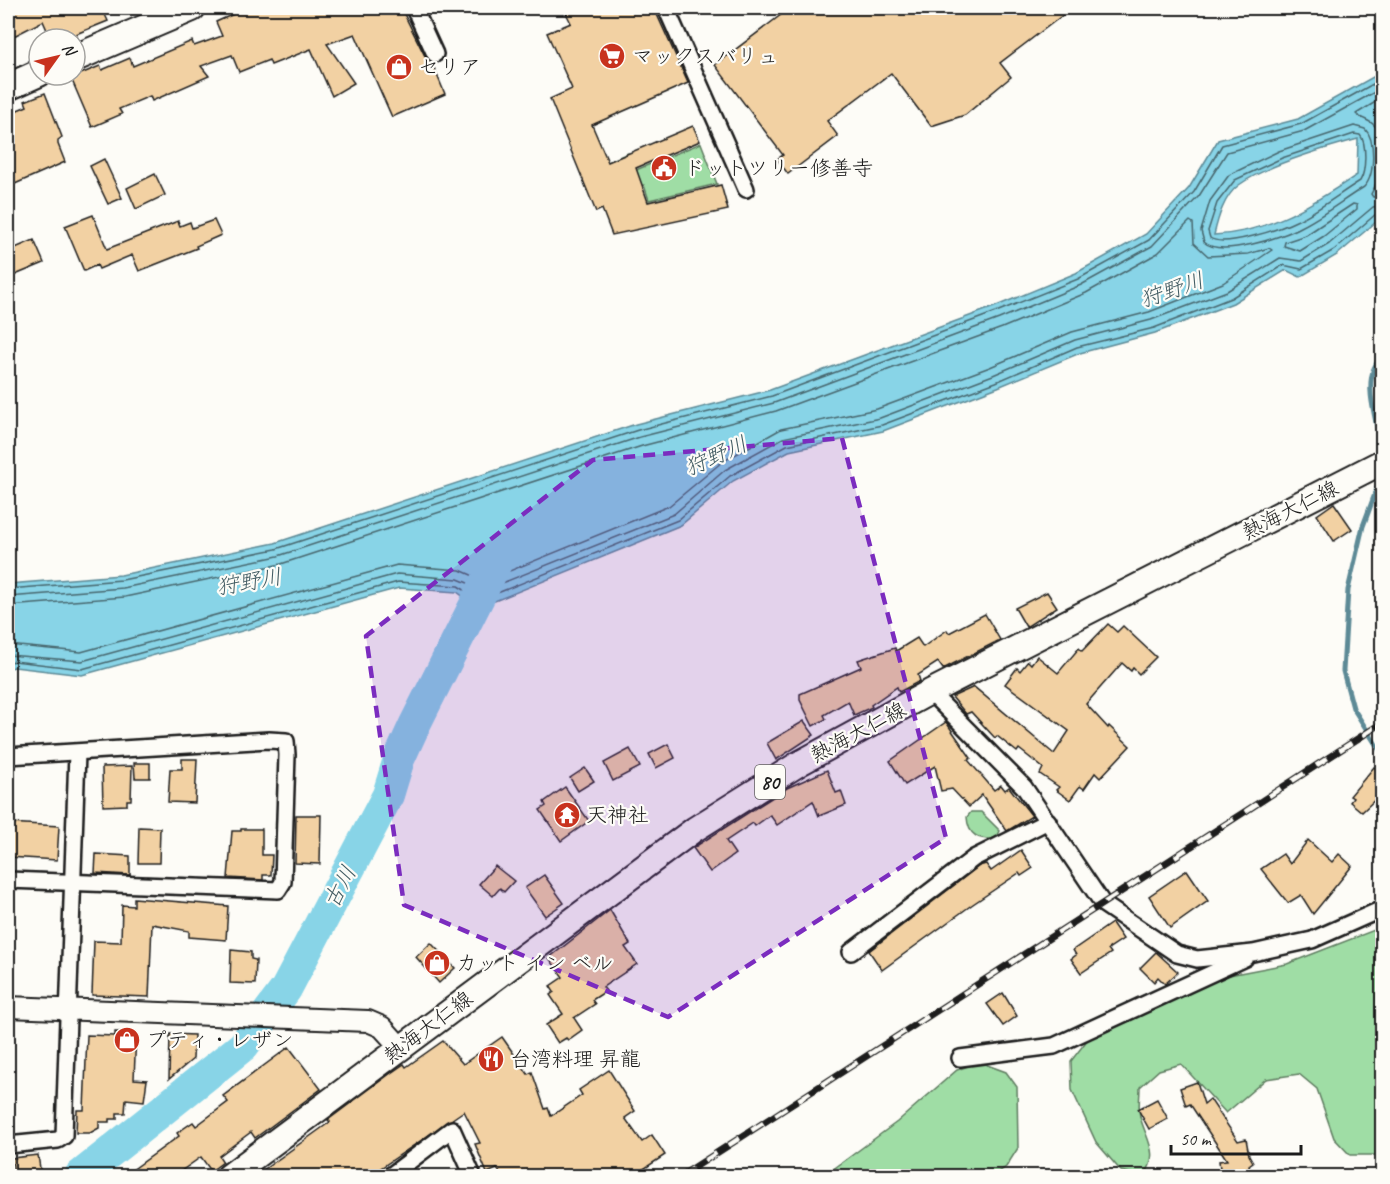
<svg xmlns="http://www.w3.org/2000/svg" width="1390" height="1184" viewBox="0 0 1390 1184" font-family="Caveat,'Klee One',sans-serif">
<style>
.green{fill:#9fdda5;stroke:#5e7c60;stroke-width:1.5}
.water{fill:#88d4e7;stroke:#5d8a96;stroke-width:1.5;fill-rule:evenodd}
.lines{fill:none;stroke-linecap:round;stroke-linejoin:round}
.shore{stroke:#47666d;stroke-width:1.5}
.stream{stroke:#5d8a96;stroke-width:5}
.river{stroke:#88d4e7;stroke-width:32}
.building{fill:#f2d1a3;stroke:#1c1c1c;stroke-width:1.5}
.minor-casing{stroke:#1c1c1c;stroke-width:20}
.tertiary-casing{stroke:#1c1c1c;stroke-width:24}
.primary-casing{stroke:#1c1c1c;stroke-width:28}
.trunk-casing{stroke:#1c1c1c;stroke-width:30}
.minor{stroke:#fdfcf7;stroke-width:15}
.tertiary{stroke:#fdfcf7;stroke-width:20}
.primary{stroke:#fdfcf7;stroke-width:24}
.trunk{stroke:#fdfcf7;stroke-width:26}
.rail-casing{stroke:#1c1c1c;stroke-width:7}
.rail{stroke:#fdfcf7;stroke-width:4.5;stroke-dasharray:14;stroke-linecap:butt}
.marked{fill:#7b2cbf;fill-opacity:0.2;stroke:#7b2cbf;stroke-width:4.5;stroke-dasharray:12 8;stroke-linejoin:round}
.labels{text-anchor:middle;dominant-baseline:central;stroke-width:4.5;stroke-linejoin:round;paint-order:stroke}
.shield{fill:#fdfcf7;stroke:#605f5e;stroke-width:1.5}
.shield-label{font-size:20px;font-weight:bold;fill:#1c1c1c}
.poi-label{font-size:21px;fill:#1c1c1c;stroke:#fdfcf7;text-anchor:start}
.street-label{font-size:21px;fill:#1c1c1c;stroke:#fdfcf7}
.water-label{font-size:22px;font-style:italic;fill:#425c63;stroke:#fdfcf7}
</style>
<rect width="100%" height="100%" fill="#fdfcf7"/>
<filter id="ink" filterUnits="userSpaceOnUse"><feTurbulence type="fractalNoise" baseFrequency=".0167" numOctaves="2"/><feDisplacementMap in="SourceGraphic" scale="12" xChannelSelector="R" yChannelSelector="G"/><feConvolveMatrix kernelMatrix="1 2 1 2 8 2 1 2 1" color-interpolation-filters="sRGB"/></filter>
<g filter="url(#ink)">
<g class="green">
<path d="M701 143 717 184 649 200 644 185 623 189 610 161 628 153 636 170Z"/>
<path d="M971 812H981L1000 831 996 839C979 840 968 836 967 817Z"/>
<path d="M1382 927V1160L1377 1155H1350L1334 1138 1317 1089 1299 1074 1266 1079 1226 1113 1181 1064 1159 1070 1140 1087C1140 1097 1138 1108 1140 1117 1147 1141 1160 1154 1144 1176L1121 1171 1096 1142 1072 1090 1071 1061 1088 1039 1219 977 1287 964Z"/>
<path d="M979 1062 1006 1072 1017 1087 1018 1148 1006 1167 993 1176H824L897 1122 957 1070Z"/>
</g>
<path class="water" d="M1382 72V217L1337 255 1300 277 1286 270 1233 303 1155 333 1080 353 998 387 883 431 789 451 733 481 681 525 485 605 468 600 457 592 399 588 82 675 14 667 8 669V584L121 575 275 543 636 424 770 390 994 307 1076 273 1146 234 1189 188 1218 140 1298 119ZM1358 139 1357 175C1310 205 1271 232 1214 235 1218 218 1224 196 1239 185 1266 165 1325 148 1358 139Z"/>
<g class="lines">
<g class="shore">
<path d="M1382 98 1356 114C1361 119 1370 120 1375 126 1387 141 1380 180 1371 194L1373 197 1382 196"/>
<path d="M1354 126 1365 129C1376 140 1375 176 1364 187 1343 200 1323 216 1301 227 1283 237 1220 258 1204 242L1201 231 1210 201 1229 175 1279 151Z"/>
<path d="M1354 134 1360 135C1367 143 1366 172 1360 181 1339 194 1318 211 1296 221 1280 229 1224 248 1210 238L1208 231 1217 203 1235 180 1282 158Z"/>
<path d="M1353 204 1357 205V209L1324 236 1300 251 1284 246 1285 242 1306 235Z"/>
<path d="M8 589 122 580 276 549 638 430 772 396 996 312 1078 279 1149 240 1194 192 1222 145 1301 124 1382 79"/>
<path d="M8 597 123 588 278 556 640 437 774 403 999 319 1081 285 1152 246 1199 196 1227 152 1304 131 1382 88"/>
<path d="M8 606 125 597 281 564 642 446 776 411 1002 328 1086 293 1158 253 1190 221 1193 223 1194 243 1208 256 1248 254 1269 248 1272 250 1223 283 1149 312 1072 332 990 367 877 409 781 429 722 462 669 506 485 581 460 570 397 565 81 652 8 645"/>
<path d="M8 655 82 661 397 574 458 579 485 590 674 514 725 470 783 438 880 418 993 375 1075 340 1151 320 1227 291 1280 258 1301 261 1329 244 1373 207 1382 205"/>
<path d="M8 663 14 661 82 669 398 582 458 586 471 594 485 598 678 520 730 476 787 445 882 425 996 382 1077 347 1154 328 1231 298 1283 265 1301 269 1334 250 1376 214 1382 213"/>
</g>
<g class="stream">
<path d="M1381 456C1381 429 1365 397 1373 371 1375 365 1380 359 1382 354"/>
<path d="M1381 471V478L1363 526 1348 590 1343 671 1353 708 1382 754"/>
</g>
<path class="river" d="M80 1176 243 1046 286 989 388 795 399 759 415 724 496 563"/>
</g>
<g class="building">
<path d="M8 8H102L108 21 76 34 78 39H51L43 21 8 39Z"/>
<path d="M247 8H401L426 58 432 63 445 94 392 117 355 34 327 44 354 83 332 96 311 49 271 65 269 60 239 72 232 55 201 66 209 76 152 101 150 96 119 109 122 114 92 127 71 78 100 66 102 70 130 58 133 66 192 41 194 46 222 36 216 22Z"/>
<path d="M579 8H592L594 12 604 8H654L688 83 592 125 608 162 693 126 700 141 636 168 648 202 721 185 728 210 612 235 602 209 596 212 550 99 572 89 547 33 571 23 566 13Z"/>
<path d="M790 8H1072L1000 63 1011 77 965 115 931 126 891 73 827 121 838 136 788 174 777 159 783 155 715 65Z"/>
<path d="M45 93 62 137 58 140V144L65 162 8 187V114L27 106 25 101Z"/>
<path d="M104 159 122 198 108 204 90 166Z"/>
<path d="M155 174 165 195 136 209 127 188Z"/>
<path d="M93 215 107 249 178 221 180 226 190 222 192 228 214 220 221 235 196 246 197 248 139 271 132 255 99 269 97 265 84 271 65 226Z"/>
<path d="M34 240 44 263 8 278V251Z"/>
<path d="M1334 503 1352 529 1334 541 1317 515Z"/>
<path d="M1047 592 1057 607 1026 627 1015 608Z"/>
<path d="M985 614 1000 640 943 669 938 662 918 675 920 681 899 692 897 687 871 705 872 707 854 715 848 701 824 715 826 719 813 726 800 700V694L861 667 858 660 895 648 896 651 917 638 923 647 947 630 949 633Z"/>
<path d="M1108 624 1117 632 1123 626 1156 657 1139 674 1133 668 1131 671 1122 663 1086 704 1108 728 1109 726 1130 746 1100 778 1095 773 1084 789 1080 786 1070 800 1056 790 1059 787 1040 774 1043 768 1019 749 1017 752 997 736 995 738 971 712 966 714 952 697 974 687 1054 754 1069 731 1005 684 1017 668 1020 671 1028 661 1031 664 1037 656 1058 673 1079 648 1082 651Z"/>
<path d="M804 721 814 735 776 760 767 743Z"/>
<path d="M946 722 971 758 968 760 994 790 1001 785 1005 790 1009 787 1032 816 1007 831 982 795 969 807 952 789 941 791 935 766 905 785 890 761Z"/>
<path d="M668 744 675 758 656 768 649 754Z"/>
<path d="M630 749 640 767 613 781 604 763Z"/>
<path d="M182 759H197L195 803 168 802 170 769H182Z"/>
<path d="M134 763H150V778H135Z"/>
<path d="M132 766 131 800H127V805L103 806 102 767Z"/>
<path d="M1374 767 1383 774V792L1362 812 1350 802 1353 798 1350 796Z"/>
<path d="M585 768 594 781 578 791 570 778Z"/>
<path d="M827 770 836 793 841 791 846 805 819 816 813 801 777 825 770 815 755 826 753 823 726 841 735 854 710 872 693 848 787 788Z"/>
<path d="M565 787 589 821 561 841 540 810 546 806 544 802Z"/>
<path d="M296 815H321L320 864 295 863Z"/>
<path d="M8 823 59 826 57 860 8 857Z"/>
<path d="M139 827 160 828 159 863H138Z"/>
<path d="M241 829H262V855H272L271 875H263V880L228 878 232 831H241Z"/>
<path d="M1308 840 1332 862 1339 854 1352 866 1313 914 1301 895 1288 903 1261 869 1283 854 1290 864Z"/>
<path d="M1021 850 1033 868 1021 876 1019 873 973 904 882 970 869 951 979 866 986 864 991 871Z"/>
<path d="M96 854 130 856V875L95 873Z"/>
<path d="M495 866 514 881 504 892 500 888 493 896 479 884Z"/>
<path d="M1187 870 1208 901 1170 928 1149 896Z"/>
<path d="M544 875 564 903 545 916 525 888Z"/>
<path d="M134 898 228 906 226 940 189 937V931L152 924 149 997 92 995 94 941 121 942 122 905 134 906Z"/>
<path d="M610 910 630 944 625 947 637 964 603 987 606 991 592 1000 595 1004 574 1018 582 1030 568 1040 566 1038 558 1043 546 1025 563 1014 550 995 554 992 550 986 563 977 549 958Z"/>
<path d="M1112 923 1123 939 1108 949 1111 953 1081 973 1071 959 1076 955 1073 950Z"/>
<path d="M431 943 455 968 439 983 416 957Z"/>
<path d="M231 950 251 952V959L256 960 255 984 230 983Z"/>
<path d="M1156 952 1178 972 1165 984 1158 977 1154 982 1140 968Z"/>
<path d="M1003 993 1017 1016 1003 1026 987 1004Z"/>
<path d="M115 1032 136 1033 134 1079 147 1080 144 1101 126 1099 125 1113H117V1119H109V1122H99V1128L90 1133H76L77 1110H84L87 1035 115 1036Z"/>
<path d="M170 1034 194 1035 193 1059 169 1079Z"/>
<path d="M502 1037 528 1074 532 1072 545 1109 548 1108 551 1116 582 1095 579 1090 609 1070 635 1111 625 1118 642 1142 652 1135 665 1155 633 1176H503L497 1169 487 1173 475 1144 480 1143 464 1111 369 1176H255L330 1122 328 1120 391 1073 404 1064 406 1067 443 1041 463 1064Z"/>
<path d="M289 1047 321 1089 255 1138 251 1132 219 1156 223 1162 211 1171 201 1157 174 1176H124L179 1136 177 1133 193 1122 196 1126 228 1102 223 1096Z"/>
<path d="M1197 1082 1204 1104 1210 1099 1238 1141 1246 1139 1249 1155 1253 1162 1249 1165 1251 1176H1221L1219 1161 1227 1160 1190 1104 1186 1106 1180 1088Z"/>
<path d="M1157 1099 1168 1119 1149 1129 1138 1109Z"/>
<path d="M38 1155 41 1175 14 1176 12 1158Z"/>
</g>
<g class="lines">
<defs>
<g id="minor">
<path d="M414 8 435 54"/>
<path d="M666 8 746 189"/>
<path d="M930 692 1024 787 1103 904 1177 954 1197 959 1253 953 1312 940 1382 909"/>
<path d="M8 756 269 740 286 741 287 755 283 882 278 890 8 880"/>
<path d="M851 952 974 858 1048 821"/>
<path d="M960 1058 1054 1046 1245 958"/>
<path d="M8 1145 58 1140 64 1136 77 753"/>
<path d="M390 1176 452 1129 473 1176"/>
</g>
<path id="tertiary" d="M8 1007 368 1021 382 1027 400 1047"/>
<path id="primary" d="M229 1176 695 829 800 763 930 692 1382 462"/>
<g id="trunk">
<path d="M75 58 192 8"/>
<path d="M8 87 39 73"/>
</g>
</defs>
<use href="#minor" class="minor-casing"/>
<use href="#tertiary" class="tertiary-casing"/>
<use href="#primary" class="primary-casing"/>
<use href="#trunk" class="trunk-casing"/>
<use href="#minor" class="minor"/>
<use href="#tertiary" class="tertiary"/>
<use href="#primary" class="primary"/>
<use href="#trunk" class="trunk"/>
<defs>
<path id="rail" d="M681 1176 1382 723"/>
</defs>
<use href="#rail" class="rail-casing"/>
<use href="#rail" class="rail"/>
</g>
</g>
<path class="marked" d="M842 438 946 838 668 1017 404 905 366 636 593 460Z"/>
<defs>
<symbol id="supermarket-disc" viewBox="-11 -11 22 22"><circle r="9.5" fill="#c8321e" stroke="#fdfcf7"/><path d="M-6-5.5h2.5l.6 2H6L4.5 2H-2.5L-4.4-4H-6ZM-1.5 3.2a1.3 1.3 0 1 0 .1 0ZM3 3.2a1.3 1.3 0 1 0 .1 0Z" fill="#fff"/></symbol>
<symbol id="shop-disc" viewBox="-11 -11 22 22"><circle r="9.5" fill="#c8321e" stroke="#fdfcf7"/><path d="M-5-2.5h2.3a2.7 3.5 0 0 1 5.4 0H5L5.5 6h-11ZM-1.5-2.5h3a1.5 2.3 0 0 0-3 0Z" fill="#fff"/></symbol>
<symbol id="civic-disc" viewBox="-11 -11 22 22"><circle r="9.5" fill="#c8321e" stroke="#fdfcf7"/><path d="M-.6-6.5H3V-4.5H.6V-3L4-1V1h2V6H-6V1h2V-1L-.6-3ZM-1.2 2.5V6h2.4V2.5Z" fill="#fff"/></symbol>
<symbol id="temple-disc" viewBox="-11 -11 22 22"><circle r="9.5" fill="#c8321e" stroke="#fdfcf7"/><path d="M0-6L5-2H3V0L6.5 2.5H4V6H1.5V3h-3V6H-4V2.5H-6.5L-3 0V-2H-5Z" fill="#fff"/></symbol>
<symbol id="restaurant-disc" viewBox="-11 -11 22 22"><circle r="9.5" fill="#c8321e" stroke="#fdfcf7"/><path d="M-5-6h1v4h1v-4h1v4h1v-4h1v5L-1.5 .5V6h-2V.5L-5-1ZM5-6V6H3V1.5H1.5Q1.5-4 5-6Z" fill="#fff"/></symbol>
</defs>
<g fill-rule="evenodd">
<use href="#supermarket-disc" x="597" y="41" width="30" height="30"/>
<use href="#shop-disc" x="384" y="52" width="30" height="30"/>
<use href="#civic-disc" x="649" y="153" width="30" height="30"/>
<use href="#temple-disc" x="552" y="800" width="30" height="30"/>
<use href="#shop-disc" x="422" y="948" width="30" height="30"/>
<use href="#shop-disc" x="112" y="1025" width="30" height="30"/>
<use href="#restaurant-disc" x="476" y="1044" width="30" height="30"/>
</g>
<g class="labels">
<rect class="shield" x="755" y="765" width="30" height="34" rx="4.5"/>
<g class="shield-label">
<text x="770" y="782">80</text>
</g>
<g class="poi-label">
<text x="632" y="56">マックスバリュ</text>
<text x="418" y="67">セリア</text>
<text x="684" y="168">ドットツリー修善寺</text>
<text x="586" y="815">天神社</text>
<text x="456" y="963">カット イン ベル</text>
<text x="146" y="1040">プティ・レザン</text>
<text x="510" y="1059">台湾料理 昇龍</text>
</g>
<g class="street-label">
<text transform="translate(1290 510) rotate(-27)">熱海大仁線</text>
<text transform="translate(858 732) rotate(-28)">熱海大仁線</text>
<text transform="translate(428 1027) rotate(-37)">熱海大仁線</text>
</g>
<g class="water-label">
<text transform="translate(1172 290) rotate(-19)">狩野川</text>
<text transform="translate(716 456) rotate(-24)">狩野川</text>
<text transform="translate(249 582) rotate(-10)">狩野川</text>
<text transform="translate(340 887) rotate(-62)">古川</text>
</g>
</g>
<rect width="1390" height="1184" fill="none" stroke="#fdfcf7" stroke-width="30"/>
<rect x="15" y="15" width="1360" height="1154" fill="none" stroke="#1c1c1c" stroke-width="2" filter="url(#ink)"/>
<g transform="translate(57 57) rotate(56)"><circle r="28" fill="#fdfcf7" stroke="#a3a29f" stroke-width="1.5"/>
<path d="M0-4.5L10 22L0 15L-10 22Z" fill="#c8321e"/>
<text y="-9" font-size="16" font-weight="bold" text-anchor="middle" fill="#1c1c1c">N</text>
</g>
<path d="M1171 1145v9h130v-9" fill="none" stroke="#1c1c1c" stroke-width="3"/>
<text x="1180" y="1145" font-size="18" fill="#1c1c1c" stroke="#fdfcf7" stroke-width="4.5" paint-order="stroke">50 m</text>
</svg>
